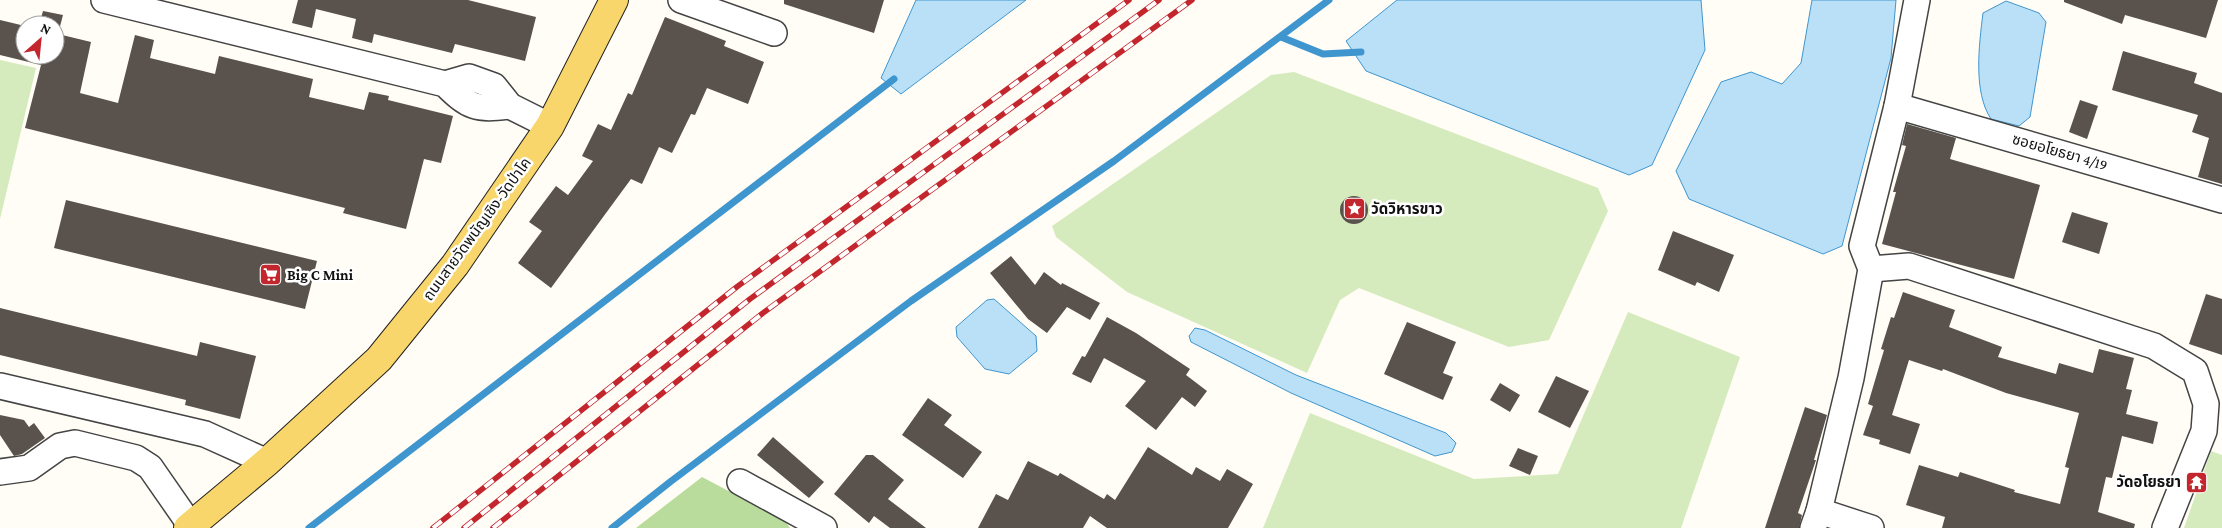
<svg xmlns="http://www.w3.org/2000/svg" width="2222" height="528" viewBox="0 0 2222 528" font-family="'Crimson Pro','Noto Sans Thai',serif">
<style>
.green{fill:#d5ebbd}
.forest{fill:#b9dc9c}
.water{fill:#b9e0f7;stroke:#3f96cf}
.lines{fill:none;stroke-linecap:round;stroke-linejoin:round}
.stream{stroke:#3f96cf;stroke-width:7}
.building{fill:#5a524d}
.minor-casing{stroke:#444;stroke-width:28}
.major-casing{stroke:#222;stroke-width:30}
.minor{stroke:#fff;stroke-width:25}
.major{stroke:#f9d66b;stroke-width:28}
.rail-casing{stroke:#c4262e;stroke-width:5.5}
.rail{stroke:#fff;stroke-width:4;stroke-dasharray:11;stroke-linecap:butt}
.labels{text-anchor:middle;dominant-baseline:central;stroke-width:5;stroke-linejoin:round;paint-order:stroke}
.street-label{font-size:15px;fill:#111;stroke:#fff}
.poi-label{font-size:15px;font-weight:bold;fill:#111;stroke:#fff;text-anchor:start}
</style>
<rect width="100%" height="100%" fill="#fffdf5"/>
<g class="green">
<path d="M0 60 36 68 0 219Z"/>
<path d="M1294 72 1598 188 1608 211 1549 340 1509 347 1359 288 1340 300 1307 373 1127 292 1056 237 1052 226 1271 75Z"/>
<path d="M1628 312 1740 357 1681 528H1263L1310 413 1474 479 1558 474Z"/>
<path d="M2211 451 2222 455V528H2184Z"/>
</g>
<path class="forest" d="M702 477 785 521 790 528H636Z"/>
<g class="water">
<path d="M916 0H1026L901 94 881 78Z"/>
<path d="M1397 0H1701L1705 50 1652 165 1629 175 1366 71 1346 41Z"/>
<path d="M1812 0H1896L1891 58 1842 246 1823 254 1689 199 1676 171 1721 82 1751 72 1782 84 1801 63Z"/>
<path d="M2006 1 2039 13 2046 22 2030 117 2019 126 1991 119C1973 92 1979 45 1983 13Z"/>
<path d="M994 299 1036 336 1037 351 1009 374 985 369 957 337 956 327 987 300Z"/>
<path d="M1195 328 1205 330 1296 375 1446 433 1456 443 1452 452 1435 456 1291 393 1191 342 1189 336Z"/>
</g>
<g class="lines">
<g class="stream">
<path d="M1281 37 1323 54 1361 52"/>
<path d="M309 528 894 79"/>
<path d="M612 528 670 482 911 301 1114 161 1329 0"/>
</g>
</g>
<g class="building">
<path d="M298 0H468L536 17 525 61 455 44 452 53 374 34 372 43 352 38 356 19 316 9 312 28 292 23Z"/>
<path d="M784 0H884L874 33 784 4Z"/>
<path d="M2064 0H2218L2206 38 2125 15 2122 24 2064 2Z"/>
<path d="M43 11 63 15 58 34 91 42 80 93 118 103 135 35 154 40 150 58 215 74 219 56 313 79 309 97 364 110 369 92 389 96 388 100 453 116 441 163 424 159 406 229 343 213 345 208 25 128 41 65 0 55V20L25 26V55H55V25H39Z"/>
<path d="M665 17 726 41 724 46 764 62 748 104 707 88 695 115 691 114 672 153 659 147 642 184 631 179 551 288 518 263 542 231 529 222 556 186 568 195 593 161 582 156 598 124 611 130 628 93 632 95Z"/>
<path d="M2123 51 2197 73 2194 83 2222 93V184L2198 177 2209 138 2192 132 2198 115 2112 90Z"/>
<path d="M2080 100 2098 106 2087 139 2069 132Z"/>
<path d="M1907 124 1956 138 1950 159 2040 185 2014 279 1882 244 1896 192H1893L1906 146 1902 145Z"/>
<circle cx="1354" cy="210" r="14"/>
<path d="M66 200 317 261 305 309 54 248Z"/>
<path d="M2072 212 2108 223 2099 254 2062 242Z"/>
<path d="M1673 231 1734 255 1719 292 1697 282 1695 286 1658 270Z"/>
<path d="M1011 256 1035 285 1044 272 1061 285 1062 283 1100 303 1090 320 1067 307 1047 333 1028 319 990 273Z"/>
<path d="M1903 292 1955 310 1949 327 2002 347 1998 357 2056 374 2059 363 2093 373 2099 349 2134 358 2126 389 2132 390 2126 414 2158 422 2153 444 2122 436 2112 478 2106 477 2098 512 2135 524 2134 528H1942L1945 517 1906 505 1919 465 1958 477 1960 472 2015 490 2014 492 2060 504 2069 468 2065 467 2079 413 2006 393 1943 369 1942 371 1909 360 1892 415 1920 424 1910 454 1879 444 1880 440 1863 435 1873 406 1868 404 1884 350 1881 349 1891 317 1894 318Z"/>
<path d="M2206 294 2222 299V355L2189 344Z"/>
<path d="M0 308 197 356 200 342 256 356 240 419 185 405 186 400 0 355Z"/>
<path d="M1107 317 1136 333 1190 369 1186 375 1207 391 1195 407 1182 397 1156 430 1125 406 1146 381 1104 358 1091 383 1072 374 1082 356 1085 357Z"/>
<path d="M1407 322 1456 342 1443 373 1453 377 1443 400 1384 374Z"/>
<path d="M1556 376 1589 391 1570 428 1538 412Z"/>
<path d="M1500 383 1520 395 1510 412 1490 400Z"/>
<path d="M928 398 952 415 944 425 982 452 963 478 902 435Z"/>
<path d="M1805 407 1827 415 1814 460H1816L1798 513 1802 515 1799 528H1765Z"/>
<path d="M0 415 24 420 29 427 34 423 45 438 22 454 14 456 0 435Z"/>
<path d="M773 437 824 482 809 498 757 455Z"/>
<path d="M1148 447 1192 475 1196 467 1220 481 1227 469 1253 484 1228 528H1107L1090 516 1083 528H978L996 494 1008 500 1028 461 1058 476 1060 473 1104 499 1107 494 1115 500Z"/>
<path d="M1518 448 1538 456 1530 475 1509 466Z"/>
<path d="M866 455H873L904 480 888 499 926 528H890L874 516 869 523 834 494Z"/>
</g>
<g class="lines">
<defs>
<g id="minor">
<path d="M104 0 445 84C469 108 476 110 510 106"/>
<path d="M681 0 774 33"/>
<path d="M445 84 469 77 494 86 510 106 550 126"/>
<path d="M1897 106 2222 200"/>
<path d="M1871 269 1909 266 2154 346 2195 371 2206 404 2204 431 2165 528"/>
<path d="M0 386 205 434 267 462"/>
<path d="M0 472 29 468 60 446 75 443 136 458 150 467 191 526"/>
<path d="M740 482 824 528"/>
<path d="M1819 511 1871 528"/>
<path d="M1813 528 1819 511 1851 378 1871 269 1862 246 1897 106 1917 0"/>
</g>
<path id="major" d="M188 528 267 462 379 359 455 265 550 126 614 0"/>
</defs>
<use href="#minor" class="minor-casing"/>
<use href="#major" class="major-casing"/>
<use href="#minor" class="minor"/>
<use href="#major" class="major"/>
<defs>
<g id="rail">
<path d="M433 528 738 286 1129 0"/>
<path d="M464 528 750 299 1159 0"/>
<path d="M493 528 763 313 1192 0"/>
</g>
</defs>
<use href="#rail" class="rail-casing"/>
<use href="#rail" class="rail"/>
</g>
<defs>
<symbol id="sight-square" viewBox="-11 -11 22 22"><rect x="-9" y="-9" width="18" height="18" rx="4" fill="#c4262e" stroke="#fff"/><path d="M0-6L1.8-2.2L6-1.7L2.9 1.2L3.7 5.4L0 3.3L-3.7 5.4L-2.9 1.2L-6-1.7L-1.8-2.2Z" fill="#fff"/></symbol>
<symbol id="supermarket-square" viewBox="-11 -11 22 22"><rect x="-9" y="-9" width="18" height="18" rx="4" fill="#c4262e" stroke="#fff"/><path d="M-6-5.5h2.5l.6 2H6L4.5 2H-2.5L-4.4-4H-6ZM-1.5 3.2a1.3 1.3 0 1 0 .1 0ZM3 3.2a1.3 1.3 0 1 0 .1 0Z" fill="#fff"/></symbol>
<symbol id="temple-square" viewBox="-11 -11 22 22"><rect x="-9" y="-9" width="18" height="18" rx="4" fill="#c4262e" stroke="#fff"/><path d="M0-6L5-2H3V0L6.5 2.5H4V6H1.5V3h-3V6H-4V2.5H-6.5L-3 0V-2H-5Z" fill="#fff"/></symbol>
</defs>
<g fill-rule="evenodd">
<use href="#sight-square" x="1342" y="196" width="25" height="25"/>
<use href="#supermarket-square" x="258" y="262" width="25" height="25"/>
<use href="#temple-square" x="2184" y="470" width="25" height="25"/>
</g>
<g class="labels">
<g class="street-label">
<text transform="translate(2060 152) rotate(16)">ซอยอโยธยา 4/19</text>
<text transform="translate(477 229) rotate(-54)">ถนนสายวัดพนัญเชิง-วัดป่าโค</text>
</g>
<g class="poi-label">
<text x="1371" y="209">วัดวิหารขาว</text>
<text x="287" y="275">Big C Mini</text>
<text x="2181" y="482" text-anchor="end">วัดอโยธยา</text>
</g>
</g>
<g transform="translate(40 40) rotate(27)"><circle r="24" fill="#ffffff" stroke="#a0a0a0"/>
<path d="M0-4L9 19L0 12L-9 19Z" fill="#c4262e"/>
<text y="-8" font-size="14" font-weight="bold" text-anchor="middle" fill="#111111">N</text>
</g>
</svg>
